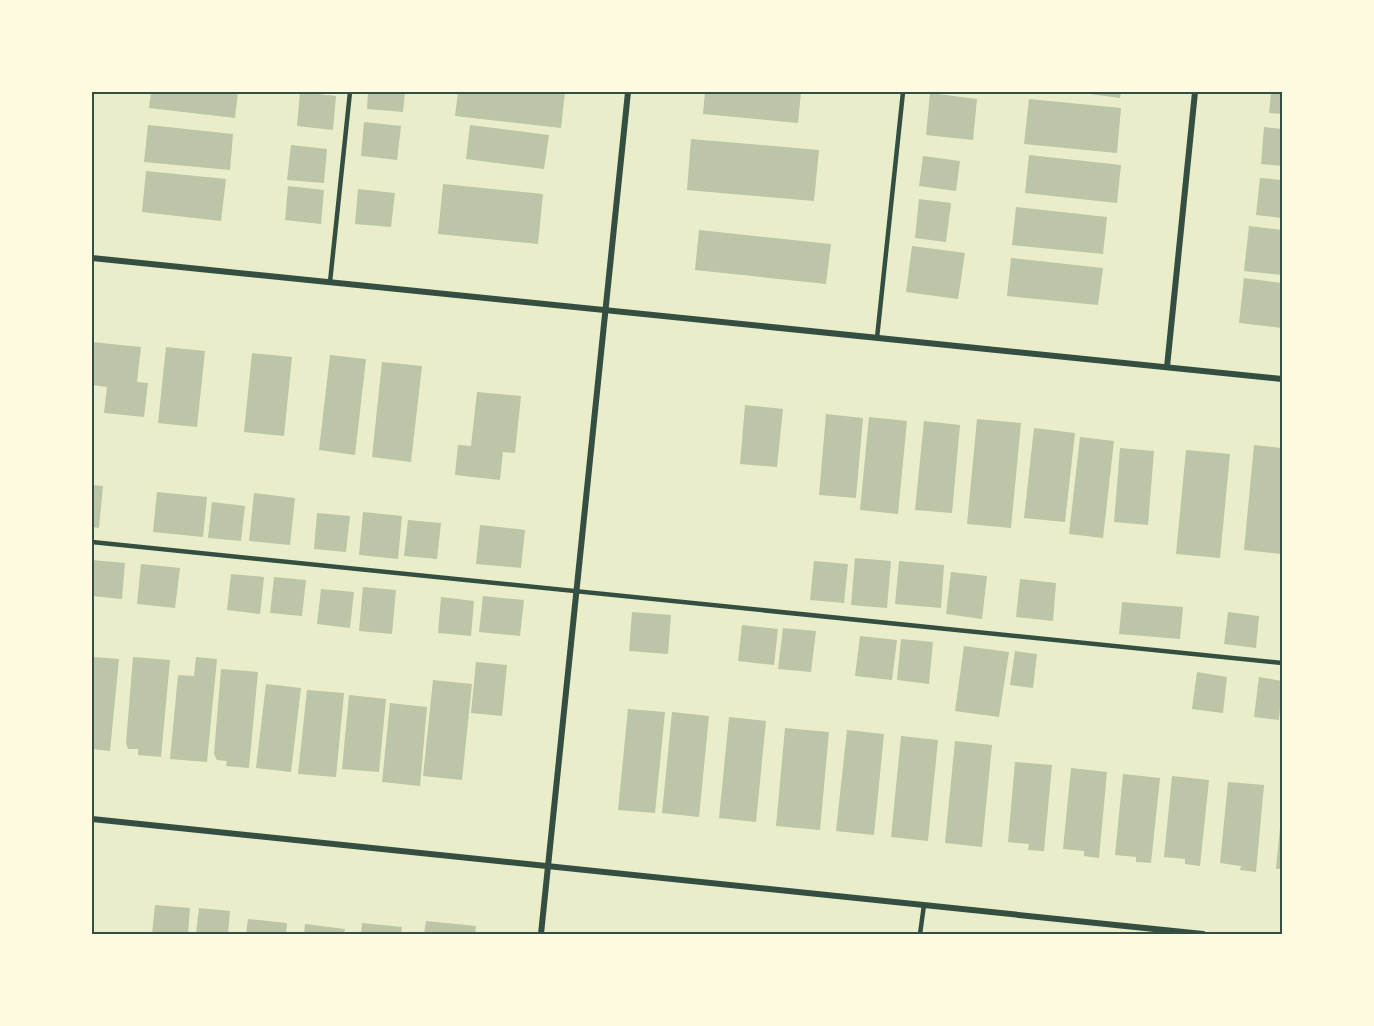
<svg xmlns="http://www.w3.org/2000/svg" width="1374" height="1026" viewBox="0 0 1374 1026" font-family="'DejaVu Sans',sans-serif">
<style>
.building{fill:#bcc5a7}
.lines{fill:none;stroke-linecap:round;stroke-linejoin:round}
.service{stroke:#344e41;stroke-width:4.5}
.minor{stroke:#344e41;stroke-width:6}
.neatline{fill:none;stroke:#344e41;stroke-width:2}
</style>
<rect width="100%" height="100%" fill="#e9edc9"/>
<g class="building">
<path d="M151 92H238L235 118 149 108Z"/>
<path d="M300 92 336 96 333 130 297 126Z"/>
<path d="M368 92H405L403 112 367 109Z"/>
<path d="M458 92H565L561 128 455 116Z"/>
<path d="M705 92H801L798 123 703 114Z"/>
<path d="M1075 92H1121L1120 98Z"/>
<path d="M1271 92H1282V114L1269 113Z"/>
<path d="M930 93 977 99 973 140 926 135Z"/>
<path d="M1029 99 1121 108 1117 153 1024 144Z"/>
<path d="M364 122 401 126 397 160 361 156Z"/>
<path d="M148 125 233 134 230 170 144 162Z"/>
<path d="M470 125 549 135 544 169 466 159Z"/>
<path d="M1264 127 1282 129V166L1261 164Z"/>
<path d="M691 139 819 150 814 201 687 190Z"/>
<path d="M291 145 327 149 324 183 287 180Z"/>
<path d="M1029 155 1121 165 1117 203 1025 193Z"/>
<path d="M923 156 960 161 956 191 919 186Z"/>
<path d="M146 171 226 179 221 221 142 212Z"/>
<path d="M1260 178 1282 180V218L1256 215Z"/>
<path d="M443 184 543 194 538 244 438 234Z"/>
<path d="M288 186 324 190 321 224 285 220Z"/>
<path d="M358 189 395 193 391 227 355 224Z"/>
<path d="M919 199 951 203 946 242 915 238Z"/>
<path d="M1016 207 1107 217 1103 254 1012 245Z"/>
<path d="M1249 226 1282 230V275L1244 271Z"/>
<path d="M699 230 831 244 826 284 695 270Z"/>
<path d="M912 246 965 253 958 299 906 292Z"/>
<path d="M1011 258 1103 268 1098 305 1007 296Z"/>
<path d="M1244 278 1282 283V328L1239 323Z"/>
<path d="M92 342 141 347 137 382 148 383 144 417 104 413 107 387 92 385Z"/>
<path d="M166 347 205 351 197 427 158 423Z"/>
<path d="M252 353 292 357 284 436 244 432Z"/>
<path d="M330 355 366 359 355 455 319 450Z"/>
<path d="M382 362 422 366 411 462 372 457Z"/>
<path d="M477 392 521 396 515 453 503 452 500 480 455 475 458 445 471 446Z"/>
<path d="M745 405 783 409 777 467 740 464Z"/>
<path d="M826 414 863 418 856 498 819 495Z"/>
<path d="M869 417 907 421 898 514 860 510Z"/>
<path d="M977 419 1021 423 1011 528 967 524Z"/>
<path d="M924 421 960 425 952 513 915 510Z"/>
<path d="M1034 428 1075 433 1065 522 1024 518Z"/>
<path d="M1080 437 1114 441 1103 538 1069 534Z"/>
<path d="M1254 445 1282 448V554L1244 550Z"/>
<path d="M1120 448 1154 451 1148 525 1114 522Z"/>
<path d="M1186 450 1230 454 1220 558 1176 554Z"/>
<path d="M92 485 103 486 99 528 92 527Z"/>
<path d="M157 492 207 497 203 537 153 532Z"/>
<path d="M254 493 295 498 290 545 249 541Z"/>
<path d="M212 502 245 506 241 541 208 538Z"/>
<path d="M363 512 402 516 398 559 359 555Z"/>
<path d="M317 513 350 516 346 552 314 549Z"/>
<path d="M408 520 441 523 437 559 404 556Z"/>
<path d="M480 525 525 530 521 568 476 564Z"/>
<path d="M855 558 891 561 887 608 851 605Z"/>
<path d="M92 560 125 563 122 599 92 596Z"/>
<path d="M814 561 848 564 844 603 810 600Z"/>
<path d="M899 561 944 565 941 608 895 604Z"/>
<path d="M141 564 180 568 175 608 137 604Z"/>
<path d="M951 572 987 576 982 619 946 614Z"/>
<path d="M231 574 264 577 260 614 227 610Z"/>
<path d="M274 577 306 580 302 616 270 613Z"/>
<path d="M1020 579 1056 583 1053 621 1016 617Z"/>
<path d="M363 587 396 590 392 634 359 631Z"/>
<path d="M321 589 354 592 350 628 317 624Z"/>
<path d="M483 596 524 600 520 636 479 632Z"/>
<path d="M441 597 474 601 471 636 438 633Z"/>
<path d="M1122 602 1183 607 1180 639 1119 634Z"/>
<path d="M632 612 671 615 668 654 629 651Z"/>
<path d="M1228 612 1259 616 1256 648 1224 644Z"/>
<path d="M742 625 778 629 774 665 738 661Z"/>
<path d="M783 628 816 631 811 672 778 669Z"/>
<path d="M860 636 897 640 892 680 855 676Z"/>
<path d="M901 639 933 642 929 684 897 680Z"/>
<path d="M964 646 1009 652 999 717 955 711Z"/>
<path d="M1015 651 1037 654 1033 688 1010 685Z"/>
<path d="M92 657 119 659 110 751 92 749Z"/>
<path d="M133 657 170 660 161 757 138 755V749H128L126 743Z"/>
<path d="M196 657 217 659 207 762 170 759 178 675 194 676Z"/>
<path d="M476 662 507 665 502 716 471 713Z"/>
<path d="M221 669 258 672 249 768 226 766 227 761 217 760 214 754Z"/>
<path d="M1197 672 1227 677 1223 713 1192 709Z"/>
<path d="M1259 677 1282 681 1279 720 1254 717Z"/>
<path d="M433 680 472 684 462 780 423 776Z"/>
<path d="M266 684 301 688 291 772 256 768Z"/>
<path d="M307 690 344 693 336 777 298 774Z"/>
<path d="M349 695 386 699 379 772 342 769Z"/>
<path d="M390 703 427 707 420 786 382 782Z"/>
<path d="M628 709 665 712 655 813 618 810Z"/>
<path d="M672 712 709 716 699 817 662 813Z"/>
<path d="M729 717 766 721 756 822 719 818Z"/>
<path d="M785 728 829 732 820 830 776 826Z"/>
<path d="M847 730 884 734 874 835 836 831Z"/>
<path d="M901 736 938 740 928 841 891 837Z"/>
<path d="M955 741 992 745 982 847 945 843Z"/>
<path d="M1015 762 1052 765 1044 851 1028 850 1029 844 1008 842Z"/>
<path d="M1071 768 1107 772 1099 858 1084 856V851L1063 849Z"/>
<path d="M1123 774 1160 778 1151 863 1136 862V857L1115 855Z"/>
<path d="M1172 776 1209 780 1200 866 1185 864V859L1164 857Z"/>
<path d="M1228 782 1264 785 1256 872 1240 870 1241 866 1220 863Z"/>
<path d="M1281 817H1282V869H1276Z"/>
<path d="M155 905 190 908 188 934H152Z"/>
<path d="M199 908 230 911 228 934H196Z"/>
<path d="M248 919 287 923 286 934H246Z"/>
<path d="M426 921 476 926 475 934H424Z"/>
<path d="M362 923 402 927 401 934H361Z"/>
<path d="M305 924 345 929 344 934H304Z"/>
</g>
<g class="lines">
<g class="service">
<path d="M330 282 350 92"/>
<path d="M877 338 903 92"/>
<path d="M92 542 1282 663"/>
<path d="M920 934 924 905"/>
</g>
<g class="minor">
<path d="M92 258 1282 379"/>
<path d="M1167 367 1195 92"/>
<path d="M92 819 1203 934"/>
<path d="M541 934 628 92"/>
</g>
</g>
<rect width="1374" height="1026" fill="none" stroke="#fefae0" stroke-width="186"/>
<rect x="93" y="93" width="1188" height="840" class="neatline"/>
</svg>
